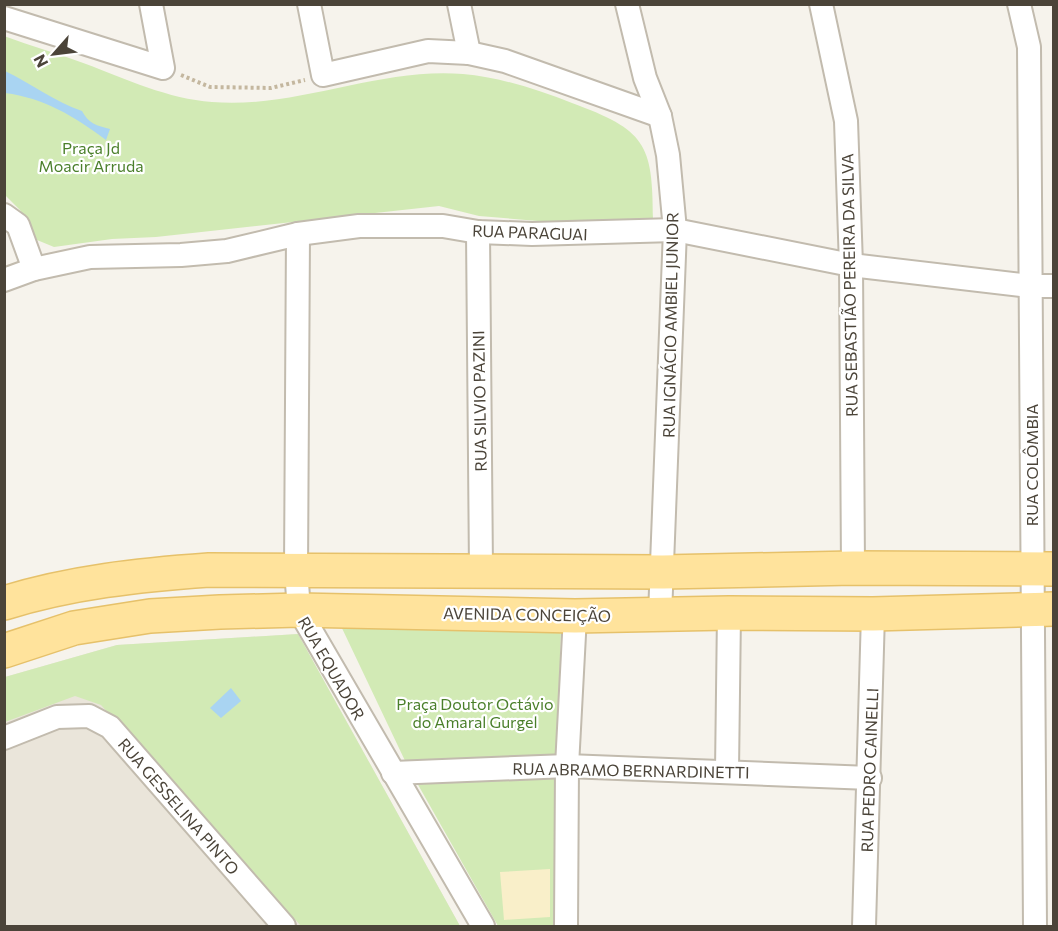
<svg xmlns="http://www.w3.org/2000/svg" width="1058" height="931" viewBox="0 0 1058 931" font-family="Commissioner,sans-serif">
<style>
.residential{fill:#eae5da}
.green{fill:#d2eab5}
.sand{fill:#f9efc9}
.water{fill:#a9d4f2}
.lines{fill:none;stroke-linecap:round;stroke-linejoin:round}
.minor-casing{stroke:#c2bbae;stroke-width:26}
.primary-casing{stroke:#e6c16a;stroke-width:36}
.path{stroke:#c4b79f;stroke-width:4;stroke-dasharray:3 3;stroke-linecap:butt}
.minor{stroke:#fff;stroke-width:22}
.primary{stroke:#ffe39c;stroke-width:33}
.labels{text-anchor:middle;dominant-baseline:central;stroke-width:4.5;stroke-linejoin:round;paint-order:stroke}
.park-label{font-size:16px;fill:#4a7f2a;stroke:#fff}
.street-label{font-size:16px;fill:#4b4439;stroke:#fff}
</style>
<rect width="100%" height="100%" fill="#f6f3ec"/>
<path class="residential" d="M298 634 460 926H5V677L117 645Z"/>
<g class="green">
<path d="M4 36C31 46 59 54 86 64 125 79 169 99 212 102 297 109 378 67 463 74 500 77 538 90 572 103 645 130 653 143 653 219L586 225 479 216 439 206 156 237 112 239 54 247 37 240 20 210 5 195Z"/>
<path d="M340 624 561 630 557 769 558 925 498 926 408 767Z"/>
<path d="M298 634 460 926H301L101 705 75 696 5 722V677L117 645Z"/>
</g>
<path class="sand" d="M550 869V917L504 920 500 872Z"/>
<g class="water">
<path d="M5 71C32 84 55 102 82 111 88 123 97 126 110 129L106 140C74 116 44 98 5 93Z"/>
<path d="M231 688 241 701 221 718 210 708Z"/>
</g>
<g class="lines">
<defs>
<g id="minor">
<path d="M309 4 323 75 428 51 469 53 505 61 660 116"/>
<path d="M459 4 469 53"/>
<path d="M627 4 645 78 660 116 668 155 675 230 660 615"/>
<path d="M821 4 846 121 851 265 853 568"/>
<path d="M1019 4 1029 47 1035 926"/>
<path d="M4 18 163 68 151 4"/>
<path d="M4 215 18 225 34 269"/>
<path d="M478 232 481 570"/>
<path d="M298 234 296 570 299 610 483 926"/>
<path d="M4 280 34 269 90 257 181 255 227 251 298 234 359 226H443L478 232 532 234 675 230 851 265 1030 286H1054"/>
<path d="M4 738 57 717 89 716 110 727 284 926"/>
<path d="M727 771 729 613"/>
<path d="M393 773 567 766 870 778"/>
<path d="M566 926 567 766 575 616"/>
<path d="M864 926 873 614"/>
</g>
<g id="primary">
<path d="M4 603C72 582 139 575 209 570L663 572 853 568 1054 569"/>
<path d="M4 651 74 628 150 616 220 612 299 610 575 616 729 613 873 614 1054 609"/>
</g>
</defs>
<use href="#minor" class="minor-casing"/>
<use href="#primary" class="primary-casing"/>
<path class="path" d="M181 75 210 87 271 88 305 80"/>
<use href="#minor" class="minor"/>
<use href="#primary" class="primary"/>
</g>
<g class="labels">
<g class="park-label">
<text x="91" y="147">Praça Jd<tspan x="91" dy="18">Moacir Arruda</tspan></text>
<text x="475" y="703">Praça Doutor Octávio<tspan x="475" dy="18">do Amaral Gurgel</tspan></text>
</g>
<g class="street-label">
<text transform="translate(530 232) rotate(2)">RUA PARAGUAI</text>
<text transform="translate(849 285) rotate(-91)">RUA SEBASTIÃO PEREIRA DA SILVA</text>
<text transform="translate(670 325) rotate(-89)">RUA IGNÁCIO AMBIEL JUNIOR</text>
<text transform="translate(479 401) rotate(-91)">RUA SILVIO PAZINI</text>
<text transform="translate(1031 465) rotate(-90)">RUA COLÔMBIA</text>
<text transform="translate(527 614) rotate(1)">AVENIDA CONCEIÇÃO</text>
<text transform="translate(332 668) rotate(60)">RUA EQUADOR</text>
<text transform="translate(631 770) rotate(1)">RUA ABRAMO BERNARDINETTI</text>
<text transform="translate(869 770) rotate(-88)">RUA PEDRO CAINELLI</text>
<text transform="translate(179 806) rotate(49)">RUA GESSELINA PINTO</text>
</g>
</g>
<rect width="1058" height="931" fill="none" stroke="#4b4439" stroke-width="12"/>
<g transform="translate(54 54) rotate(242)" stroke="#ffffff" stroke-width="4.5" paint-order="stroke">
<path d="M0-4.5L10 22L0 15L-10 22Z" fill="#4b4439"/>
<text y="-9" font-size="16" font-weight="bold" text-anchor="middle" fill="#4b4439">N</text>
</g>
</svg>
